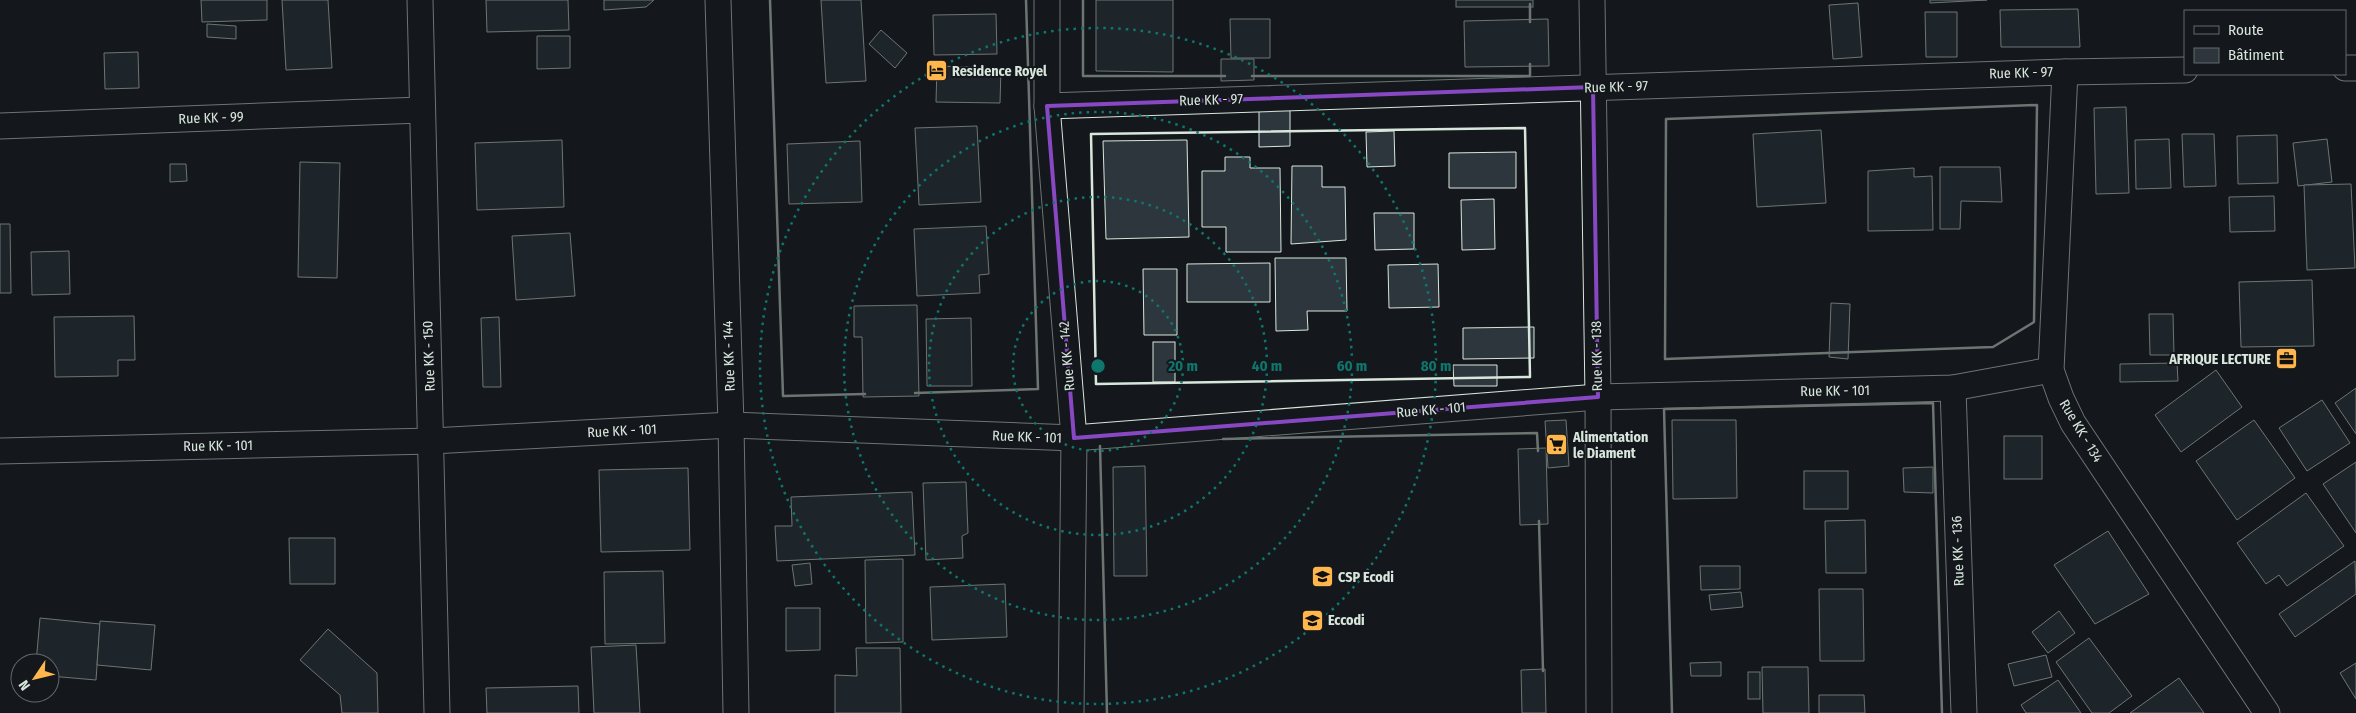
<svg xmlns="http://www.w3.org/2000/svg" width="2356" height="713" viewBox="0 0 2356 713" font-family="'Fira Sans Condensed',sans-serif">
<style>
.building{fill:#2c363c;stroke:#d8e6dc}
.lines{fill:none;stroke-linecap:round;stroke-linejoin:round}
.street-casing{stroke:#d8e6dc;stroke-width:27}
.street{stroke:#14181c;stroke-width:25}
.wall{stroke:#d8e6dc;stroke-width:2.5}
.marked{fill:none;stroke:#8948c3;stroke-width:4;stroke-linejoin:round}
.ring{fill:none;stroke:#0f766e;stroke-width:2.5;stroke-dasharray:2.5 5}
.labels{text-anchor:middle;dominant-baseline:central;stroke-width:4;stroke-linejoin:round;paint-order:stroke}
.poi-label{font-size:14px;font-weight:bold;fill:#d8e6dc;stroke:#14181c;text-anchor:start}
.street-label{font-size:14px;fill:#d8e6dc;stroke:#14181c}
.centre{fill:#0f766e;stroke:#14181c;stroke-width:2.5}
.ring-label{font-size:15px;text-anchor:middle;font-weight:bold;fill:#0f766e;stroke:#14181c;stroke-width:4;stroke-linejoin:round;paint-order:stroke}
</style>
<rect width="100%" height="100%" fill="#14181c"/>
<g class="building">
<path d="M201 0H267V20L202 22Z"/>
<path d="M282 0H328L332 68 286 70Z"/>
<path d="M486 0H568L569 30 487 32Z"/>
<path d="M604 0H654L646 7 604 10Z"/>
<path d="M821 0H861L866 81 826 83Z"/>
<path d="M1096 0H1173V72L1096 71Z"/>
<rect x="1456" y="0" width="77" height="7"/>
<path d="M1930 0H1987L1930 3Z"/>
<path d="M1858 3 1862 57 1833 59 1829 5Z"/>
<path d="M2078 9 2080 47H2001L2000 10Z"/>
<path d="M1925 12H1957V57H1926Z"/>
<path d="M996 14 997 54 934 55 933 15Z"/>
<path d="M1230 19H1270V58H1231Z"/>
<path d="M1548 19 1549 66 1465 67 1464 21Z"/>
<path d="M207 24 236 26V39L207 37Z"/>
<path d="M881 30 907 53 895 68 869 44Z"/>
<path d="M537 36H570V68L537 69Z"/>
<path d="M138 52 139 88 105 89 104 53Z"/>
<path d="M1221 59H1254V80L1221 81Z"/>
<path d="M937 66 1001 68 1000 103 936 102Z"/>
<path d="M2126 107 2129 193 2096 194 2094 108Z"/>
<path d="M1259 108H1290V146L1259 147Z"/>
<path d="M977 126 981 202 919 205 915 128Z"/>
<path d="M1821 130 1826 203 1757 207 1753 134Z"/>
<path d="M1394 131 1395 166 1367 167 1366 132Z"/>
<path d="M2182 134H2214L2216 186 2184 187Z"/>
<path d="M2277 135 2278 183 2238 184 2237 136Z"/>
<path d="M2169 139 2171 188 2136 189 2135 140Z"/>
<path d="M2327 139 2332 182 2298 186 2293 143Z"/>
<path d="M562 140 564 207 477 210 475 143Z"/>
<path d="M1187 140 1189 237 1106 239 1103 141Z"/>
<path d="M860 141 862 202 789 204 787 144Z"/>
<path d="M1516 152V188H1449V153Z"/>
<path d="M1225 157H1250V168H1280L1281 252H1226V227H1202V171H1225Z"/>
<path d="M300 162 340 163 337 278 298 277Z"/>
<path d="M170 164H186L187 181 170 182Z"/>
<path d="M1292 166H1322V187H1345L1346 240 1291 244Z"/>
<path d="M1940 167H2000L2002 202 1961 201 1960 229H1940Z"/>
<path d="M1914 168V177L1932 176 1933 230 1868 231V171Z"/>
<path d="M2351 184 2355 268 2307 270 2304 185Z"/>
<path d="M2274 196 2275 231 2230 232 2229 197Z"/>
<path d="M1494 199 1495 249 1462 250 1461 200Z"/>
<path d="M1374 213H1414V249L1375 250Z"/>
<path d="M0 224H10L11 293H0Z"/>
<path d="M986 226 989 274 979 275 980 293 917 296 914 229Z"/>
<path d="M570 233 575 296 516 300 512 236Z"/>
<path d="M69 251 70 294 32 295 31 252Z"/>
<path d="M1275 258H1346L1347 311H1307L1308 330 1276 331Z"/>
<path d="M1270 263V302H1187V264Z"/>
<path d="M1438 264 1439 307 1389 308 1388 265Z"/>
<path d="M1143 269H1177V335H1144Z"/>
<path d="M2312 280 2314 346 2241 347 2239 282Z"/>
<path d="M1831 303 1850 304 1848 359 1829 357Z"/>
<path d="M917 305 919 396 863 397 862 337H854V306Z"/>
<path d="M2149 314H2173L2174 355H2150Z"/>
<path d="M134 316 135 360H118V376L55 377 54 317Z"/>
<path d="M499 317 501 387H483L481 318Z"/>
<path d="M971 318 972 386H927L926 319Z"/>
<path d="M1534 327V358L1463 359V328Z"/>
<rect x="1153" y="342" width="22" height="40"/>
<path d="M2177 363 2178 381 2120 382V364Z"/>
<path d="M1453 365H1497V386H1454Z"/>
<path d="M2216 370 2242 407 2181 452 2155 415Z"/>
<path d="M2356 388V434L2335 403Z"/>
<path d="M2322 400 2350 443 2307 471 2279 428Z"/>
<path d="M1566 420 1569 466 1548 468 1545 421Z"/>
<path d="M1672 420H1736L1737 498 1673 499Z"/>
<path d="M2254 420 2295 478 2237 520 2196 461Z"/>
<rect x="2004" y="436" width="38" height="43"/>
<path d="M1546 448 1548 524 1520 525 1518 449Z"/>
<path d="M2356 462V533L2323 484Z"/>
<path d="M1145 466 1147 576H1114L1113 467Z"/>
<path d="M1933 467V493L1904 492 1903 468Z"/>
<path d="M688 468 690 550 601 552 599 470Z"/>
<rect x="1804" y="471" width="44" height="38"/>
<path d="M966 482 968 533 962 536 963 558 926 560 923 483Z"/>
<path d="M912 492 915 555 777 561 775 526H792L791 497Z"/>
<path d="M2306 493 2344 546 2287 586 2279 575 2266 584 2237 543Z"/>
<path d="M1865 520 1866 573H1826L1825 521Z"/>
<path d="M2108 531 2149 594 2095 624 2054 565Z"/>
<path d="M289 538H335V584H290Z"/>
<path d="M903 559V642L866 643 865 560Z"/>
<path d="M2355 561 2356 594 2295 637 2279 614Z"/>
<path d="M810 563 812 584 795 586 792 565Z"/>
<path d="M1700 566H1740V589L1701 590Z"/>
<path d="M663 571 665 643 605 644 604 572Z"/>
<path d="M1005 584 1007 637 932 640 930 587Z"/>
<path d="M1819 589H1863L1864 661H1820Z"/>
<path d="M1741 592 1743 607 1711 610 1709 595Z"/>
<path d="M786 608H820V650L786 651Z"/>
<path d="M2059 611 2075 633 2048 653 2032 632Z"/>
<path d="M40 618 100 624 96 680 50 676V663H36Z"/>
<path d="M100 621 155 625 151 670 97 665Z"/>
<path d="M328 629 377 673 378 713H342L340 695 300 660Z"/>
<path d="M2089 638 2132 696 2109 713H2092L2056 662Z"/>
<path d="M636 645 640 713H594L591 647Z"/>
<path d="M856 648H900L901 713H835V675L857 676Z"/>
<path d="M2046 655 2052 677 2014 686 2008 664Z"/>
<path d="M1721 662V676H1691L1690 663Z"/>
<path d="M2356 663V699L2340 673Z"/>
<path d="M1762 667H1808L1809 713H1763Z"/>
<path d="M1545 669 1546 713H1522L1521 670Z"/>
<rect x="1748" y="672" width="12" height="27"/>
<path d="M2179 678 2204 713H2130Z"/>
<path d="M2058 680 2081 713H2026L2021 705Z"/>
<path d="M578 686 579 713H487L486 688Z"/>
<path d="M1819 695H1864L1865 713H1819Z"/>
</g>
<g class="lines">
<defs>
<g id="street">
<path d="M420 0 437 713"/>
<path d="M718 0 731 425 736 713"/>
<path d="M1047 0V106L1074 438 1071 713"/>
<path d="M1592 0 1598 397 1599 713"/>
<path d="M2345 68H2356"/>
<path d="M2065 72 2051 370 2061 398 2073 423 2267 713"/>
<path d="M1047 106 2065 72 2185 70"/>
<path d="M0 126 421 110"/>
<path d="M1953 388 1964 713"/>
<path d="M0 451 432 441 731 425 1074 438 1598 397 1953 388 2051 370"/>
</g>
</defs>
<use href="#street" class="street-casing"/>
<use href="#street" class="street"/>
<g class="wall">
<path d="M770 0 783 396 865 394"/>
<path d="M1083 0V76H1225"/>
<path d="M1530 4V22"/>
<path d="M1252 76H1530V64"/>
<path d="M2037 105 2034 322 1993 347 1665 359 1666 119Z"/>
<path d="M1525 128 1530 377 1096 384 1091 134Z"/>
<path d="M915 393 1038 389 1026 0"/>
<path d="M1223 439 1537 433 1538 451"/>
<path d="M1100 446 1107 713"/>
<path d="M1539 521 1543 671"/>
<path d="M1672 713 1664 409 1933 403 1942 713"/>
</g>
</g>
<path d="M0 0H2356V713H0ZM1593 87 1598 397 1074 438 1047 106Z" fill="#14181c" fill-opacity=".55" fill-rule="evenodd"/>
<path class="marked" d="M1593 87 1598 397 1074 438 1047 106Z"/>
<g class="ring">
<circle cx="1098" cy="366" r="85"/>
<circle cx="1098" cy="366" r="169"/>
<circle cx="1098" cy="366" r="254"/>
<circle cx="1098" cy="366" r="338"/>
</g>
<defs>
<symbol id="hotel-square" viewBox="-11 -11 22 22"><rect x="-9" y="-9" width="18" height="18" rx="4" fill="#ffb74d" stroke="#14181c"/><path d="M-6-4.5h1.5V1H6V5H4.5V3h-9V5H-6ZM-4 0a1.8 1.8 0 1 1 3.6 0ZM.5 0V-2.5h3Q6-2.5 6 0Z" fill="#111"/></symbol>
<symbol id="office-square" viewBox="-11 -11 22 22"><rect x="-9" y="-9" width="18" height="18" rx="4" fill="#ffb74d" stroke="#14181c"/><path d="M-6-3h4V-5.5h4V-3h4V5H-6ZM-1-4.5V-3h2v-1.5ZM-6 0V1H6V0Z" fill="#111"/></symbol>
<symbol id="supermarket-square" viewBox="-11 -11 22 22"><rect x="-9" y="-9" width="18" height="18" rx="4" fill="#ffb74d" stroke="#14181c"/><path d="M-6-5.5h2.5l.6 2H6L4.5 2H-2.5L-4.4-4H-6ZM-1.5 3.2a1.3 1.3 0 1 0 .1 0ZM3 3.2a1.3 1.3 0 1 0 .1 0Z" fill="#111"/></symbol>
<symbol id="school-square" viewBox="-11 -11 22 22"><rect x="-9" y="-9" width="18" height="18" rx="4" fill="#ffb74d" stroke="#14181c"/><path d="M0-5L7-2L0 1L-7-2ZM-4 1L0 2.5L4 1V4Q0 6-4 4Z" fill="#111"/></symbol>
</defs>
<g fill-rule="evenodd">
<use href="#hotel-square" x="924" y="58" width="25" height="25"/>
<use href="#office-square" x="2274" y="346" width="25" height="25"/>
<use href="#supermarket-square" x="1544" y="432" width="25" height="25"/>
<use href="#school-square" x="1310" y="564" width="25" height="25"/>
<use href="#school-square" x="1300" y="608" width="25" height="25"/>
</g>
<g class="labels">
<g class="poi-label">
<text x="952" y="71">Residence Royel</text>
<text x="2271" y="359" text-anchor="end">AFRIQUE LECTURE</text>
<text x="1573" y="437">Alimentation<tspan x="1573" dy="16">le Diament</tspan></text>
<text x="1338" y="577">CSP Ecodi</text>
<text x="1328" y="620">Eccodi</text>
</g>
<g class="street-label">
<text transform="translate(2021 73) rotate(-2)">Rue KK - 97</text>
<text transform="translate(1616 87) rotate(-2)">Rue KK - 97</text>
<text transform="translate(1211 100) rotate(-2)">Rue KK - 97</text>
<text transform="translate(211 118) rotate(-2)">Rue KK - 99</text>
<text transform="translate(429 356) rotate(-92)">Rue KK - 150</text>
<text transform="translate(729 356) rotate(-92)">Rue KK - 144</text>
<text transform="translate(1067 356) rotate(-95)">Rue KK - 142</text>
<text transform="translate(1597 356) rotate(-91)">Rue KK - 138</text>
<text transform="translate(1835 391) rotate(-1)">Rue KK - 101</text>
<text transform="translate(1431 410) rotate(-5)">Rue KK - 101</text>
<text transform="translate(622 431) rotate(-3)">Rue KK - 101</text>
<text transform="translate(2081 431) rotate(59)">Rue KK - 134</text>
<text transform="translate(1027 437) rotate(2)">Rue KK - 101</text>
<text transform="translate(218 446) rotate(-1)">Rue KK - 101</text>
<text transform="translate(1958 551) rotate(-92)">Rue KK - 136</text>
</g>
</g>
<circle cx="1098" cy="366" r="8" class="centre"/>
<g class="ring-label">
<text x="1183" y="371">20 m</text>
<text x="1267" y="371">40 m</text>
<text x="1352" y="371">60 m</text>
<text x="1436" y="371">80 m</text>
</g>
<rect x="2184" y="10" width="162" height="65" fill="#14181c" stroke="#626a69"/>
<rect x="2194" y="26" width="25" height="8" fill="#14181c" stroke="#626a69"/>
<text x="2228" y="35" font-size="15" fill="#d8e6dc">Route</text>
<rect x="2194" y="48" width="25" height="15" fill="#2c363c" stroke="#626a69"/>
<text x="2228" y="60" font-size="15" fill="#d8e6dc">Bâtiment</text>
<g transform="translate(35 678) rotate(235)"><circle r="24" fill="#14181c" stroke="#626a69"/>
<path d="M0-4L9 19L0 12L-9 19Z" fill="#ffb74d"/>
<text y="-8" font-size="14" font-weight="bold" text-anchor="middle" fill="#d8e6dc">N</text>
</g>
</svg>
